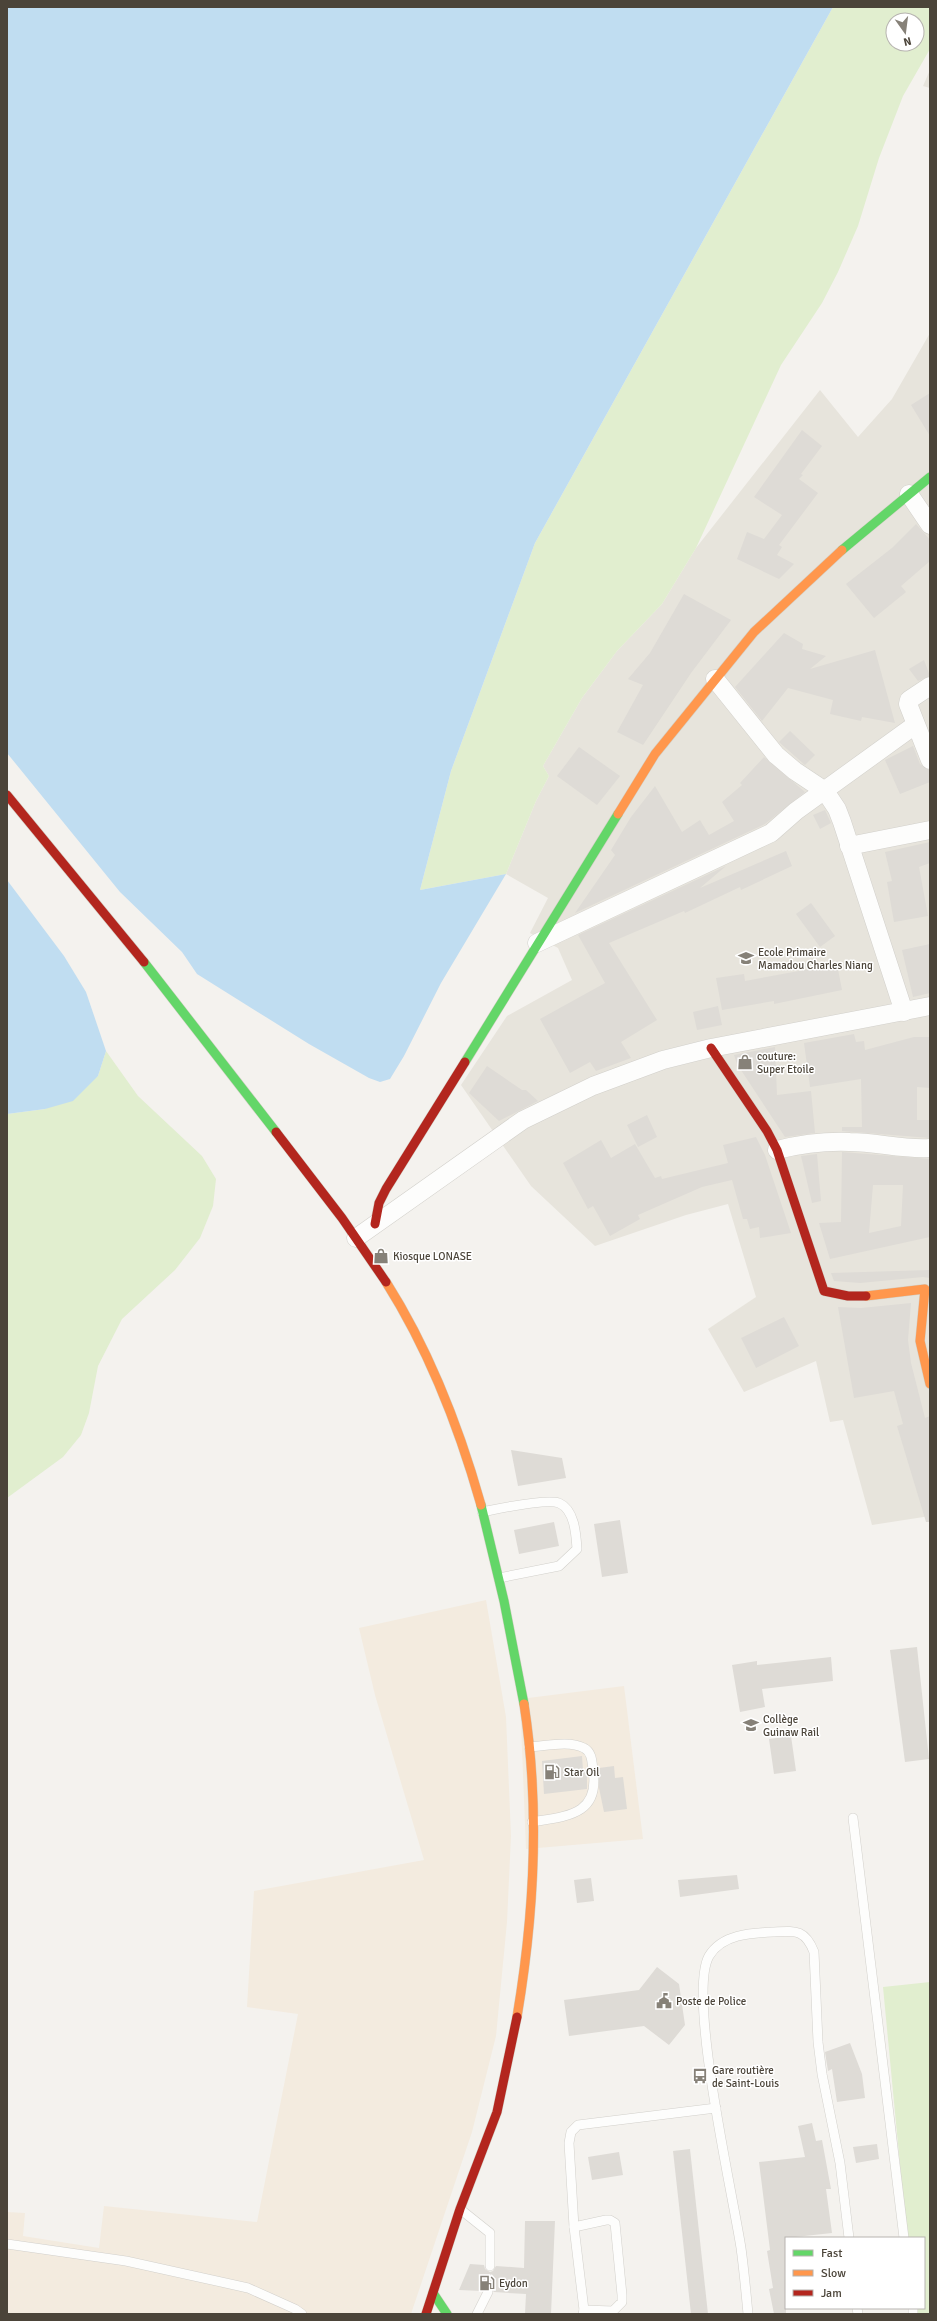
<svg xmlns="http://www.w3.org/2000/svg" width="937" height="2321" viewBox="0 0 937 2321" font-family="Signika,sans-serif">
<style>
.residential{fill:#e7e4dc}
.commercial{fill:#f3ebdf}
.green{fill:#e1eecf;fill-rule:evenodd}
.water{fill:#c0ddf1}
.building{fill:#dedbd6;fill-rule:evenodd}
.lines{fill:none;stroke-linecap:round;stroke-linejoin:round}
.lane-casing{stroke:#d2d0cb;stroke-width:10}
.street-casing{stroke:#d2d0cb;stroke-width:19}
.fast-casing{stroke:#d3cfc5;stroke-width:10}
.slow-casing{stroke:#d3cfc5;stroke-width:10}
.jam-casing{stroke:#d3cfc5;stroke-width:10}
.lane{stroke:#fdfdfc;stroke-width:9}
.street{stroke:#fdfdfc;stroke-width:18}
.fast{stroke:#63d668;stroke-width:9}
.slow{stroke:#ff974d;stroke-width:9}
.jam{stroke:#b3261e;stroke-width:9}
.labels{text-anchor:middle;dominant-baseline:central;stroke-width:3;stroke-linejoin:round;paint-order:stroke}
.poi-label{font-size:11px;fill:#4b4439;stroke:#fff;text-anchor:start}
</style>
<rect width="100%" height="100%" fill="#f4f2ee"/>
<g class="residential">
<path d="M930 70V88L923 86Z"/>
<path d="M930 333V1516L872 1525 843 1420 830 1422 816 1361 744 1392 708 1329 756 1297 728 1204 686 1215 595 1246 531 1186 461 1085 507 1016 572 980 558 948 530 933 548 898 506 874 536 801 549 776 543 766 582 698 617 651 662 604 696 548 820 390 858 437 892 399Z"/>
</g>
<g class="commercial">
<path d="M486 1600 506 1717 511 1836 507 1922 496 2036 472 2132 411 2314H7V2212L25 2213 23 2236 99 2248 104 2206 257 2222 298 2014 247 2007 254 1891 424 1860 375 1695 359 1628Z"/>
<path d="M624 1686 643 1839 526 1849 520 1699Z"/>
</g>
<g class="green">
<path d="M833 7H930V49L903 96 879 158 858 226 838 272 822 303 781 365 696 548 662 604 617 651 582 698 543 766 549 776 536 801 506 874 420 890 451 771 535 543ZM893 20H917V44H893Z"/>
<path d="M106 1051 138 1096 202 1156 216 1179 213 1206 200 1238 175 1270 122 1319 98 1366 89 1413 81 1435 63 1457 7 1498V1114L45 1109 98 1076Z"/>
<path d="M930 1982V2314H915L914 2308H924V2238H907L883 1987Z"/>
</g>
<g class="water">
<path d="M7 7H833L535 543 451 771 420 890 506 874 441 983 404 1056 390 1079 380 1082 369 1078 309 1044 197 974 182 952 120 892 7 753Z"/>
<path d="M7 880 64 956 86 992 106 1051 98 1076 73 1101 45 1109 7 1114Z"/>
</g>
<g class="building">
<path d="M930 393V436L911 405Z"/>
<path d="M802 430 822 446 801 474 803 475 799 479 818 493 779 545 782 547 777 555 794 564 779 579 737 559 747 532 764 539 782 515 754 497Z"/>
<path d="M916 524 930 540V561L901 586 906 592 874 618 846 584 892 548Z"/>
<path d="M684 594 731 620 691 673 643 745 617 732 643 685 628 679 650 653Z"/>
<path d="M784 633 803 644 802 649 826 656 810 669 875 650 895 723 862 717 861 721 830 714 833 700 788 688 762 721 735 687Z"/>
<path d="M924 660 930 676 918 681 909 669Z"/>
<path d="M790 731 815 755 805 765 779 742Z"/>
<path d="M913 746 920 764 929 770 930 782 900 794 885 760Z"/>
<path d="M579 747 620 776 597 805 557 776Z"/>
<path d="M764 757 805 792 765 824 575 913 615 855 611 850 631 817 655 786 682 832 700 820 709 835 734 821 722 802 742 785 740 783Z"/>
<path d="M825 810 831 823 820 829 813 815Z"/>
<path d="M930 842V863L919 867 928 916 894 922 887 882 892 881 885 852Z"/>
<path d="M786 851 792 866 741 890 740 887 685 913 684 911 609 943 657 1020 621 1042 631 1058 596 1071 590 1062 570 1073 540 1019 605 983 578 935 726 866 700 888Z"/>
<path d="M811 903 835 936 820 947 796 914Z"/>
<path d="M930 944V993L913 997 902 950Z"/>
<path d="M837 964 842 990 774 1004V1001L722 1010 716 978 744 974 745 981Z"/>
<path d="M718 1006 722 1025 697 1030 693 1012Z"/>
<path d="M854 1034 856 1042 864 1041 865 1050 914 1037H930V1088L917 1087V1120H930V1138L842 1131V1127H862L861 1079 810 1087 804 1043Z"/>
<path d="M775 1047 777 1095 811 1091 815 1133 785 1137 737 1064 734 1055Z"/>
<path d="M487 1066 522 1090H526L538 1101 499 1121 469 1093Z"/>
<path d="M647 1115 657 1137 638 1147 627 1125Z"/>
<path d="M756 1137 765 1155 791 1233 760 1238 759 1227 750 1229 747 1219H743L732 1180 702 1187 638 1215 640 1219 610 1236 593 1206 588 1209 563 1163 601 1140 611 1158 635 1144 655 1178 661 1176 662 1179 728 1163 723 1145Z"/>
<path d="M842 1152 930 1159V1237L830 1259 819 1223 841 1222ZM873 1185H903L901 1226 869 1233Z"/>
<path d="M817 1154 821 1201 812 1203 801 1156Z"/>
<path d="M930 1270V1278L923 1277 860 1283 834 1281 831 1273Z"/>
<path d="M911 1303 908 1340 911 1363 925 1418 930 1416V1522H926L897 1426 903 1424 894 1391 854 1398 838 1307 861 1308Z"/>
<path d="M784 1317 799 1346 756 1368 741 1338Z"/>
<path d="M511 1450 562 1458 566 1478 518 1486Z"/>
<path d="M620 1520 628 1573 602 1577 594 1524Z"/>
<path d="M554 1522 559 1546 519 1554 514 1530Z"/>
<path d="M917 1647 929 1759 905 1762 890 1650Z"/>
<path d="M831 1657 833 1681 762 1689 765 1707 740 1712 732 1665 757 1661V1665Z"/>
<path d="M791 1736 796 1771 774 1774 769 1739Z"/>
<path d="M582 1756 583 1770H587V1789L544 1794 542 1761Z"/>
<path d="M614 1766 615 1778 623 1777 627 1809 604 1812 599 1788V1768Z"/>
<path d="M737 1875 739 1889 680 1897 678 1880Z"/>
<path d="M591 1878 594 1901 577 1903 574 1880Z"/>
<path d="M657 1967 679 1984 685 2025 669 2045 644 2026 569 2036 564 2000 639 1990Z"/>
<path d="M850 2043 862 2074 865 2098 837 2102 832 2069 828 2071 825 2052Z"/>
<path d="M812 2123 816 2141 822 2140 831 2189H826L832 2233 786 2238V2314H774L769 2289 773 2288 767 2251 770 2250 759 2162 805 2157 798 2126Z"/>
<path d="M877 2144 879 2159 856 2163 853 2147Z"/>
<path d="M690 2149 708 2314H691L673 2151Z"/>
<path d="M619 2152 623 2175 592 2180 588 2157Z"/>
<path d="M525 2221H555L551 2314H525L526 2294 494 2292 488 2286 482 2291 459 2290 470 2264 484 2265 485 2269 490 2272 493 2271 496 2266 524 2268Z"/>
</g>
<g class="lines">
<defs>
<g id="lane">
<path d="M482 1512C497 1509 547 1498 559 1503 575 1510 576 1535 577 1549L559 1566 499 1578"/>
<path d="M529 1747C545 1746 570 1740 584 1748 592 1752 592 1762 593 1770 600 1815 567 1816 532 1822"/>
<path d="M853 1818 904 2238"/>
<path d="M460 2209 490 2233V2266"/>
<path d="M574 2227 584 2310"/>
<path d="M7 2244 126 2261 248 2288 295 2309 302 2314"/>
<path d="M857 2308 858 2314"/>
<path d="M913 2308V2314"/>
<path d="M477 2314 488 2292"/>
<path d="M583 2314 584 2310 613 2311 622 2302V2295L615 2223 610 2220H606L574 2227 569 2143 571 2132 578 2125 716 2108"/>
<path d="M748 2314C746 2292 744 2270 741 2248 733 2195 687 1995 709 1956 722 1934 751 1933 774 1932 795 1931 805 1929 814 1952L818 2042 822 2074 840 2163 849 2238"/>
</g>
<g id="street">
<path d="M909 494 930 525"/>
<path d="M715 679 776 755 795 771 825 791 837 809 842 822 904 1012"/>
<path d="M930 686 909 700 908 704 930 760"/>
<path d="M849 846 930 830"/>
<path d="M537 943 771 833 796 811 915 725"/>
<path d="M777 1150C801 1144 825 1141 850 1142 877 1142 903 1150 930 1148"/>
<path d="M356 1238 523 1120 593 1086 663 1060 711 1048 930 1006"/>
</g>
<g id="fast">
<path d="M842 550 930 477"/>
<path d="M144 962 276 1132"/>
<path d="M465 1062 618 814"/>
<path d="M481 1505 504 1601 524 1704"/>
<path d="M433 2293 447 2314"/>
</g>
<g id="slow">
<path d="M618 814 655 754 754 632 842 550"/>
<path d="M386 1282C429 1350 459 1427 481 1505"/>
<path d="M866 1296 925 1289 920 1341 930 1384"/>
<path d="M517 2017C534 1916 540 1806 524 1704"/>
</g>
<g id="jam">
<path d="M7 795 144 962"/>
<path d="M711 1048 767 1131 777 1150 824 1291 848 1296H866"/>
<path d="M276 1132 342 1218 386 1282"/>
<path d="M375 1224 379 1203 386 1189 465 1062"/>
<path d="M426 2314 460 2209 497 2112 517 2017"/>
</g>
</defs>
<use href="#lane" class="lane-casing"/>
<use href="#street" class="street-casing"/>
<use href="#fast" class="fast-casing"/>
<use href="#slow" class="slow-casing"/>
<use href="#jam" class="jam-casing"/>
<use href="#lane" class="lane"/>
<use href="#street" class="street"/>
<use href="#fast" class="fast"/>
<use href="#slow" class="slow"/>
<use href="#jam" class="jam"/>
</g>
<defs>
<symbol id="school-bare" viewBox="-9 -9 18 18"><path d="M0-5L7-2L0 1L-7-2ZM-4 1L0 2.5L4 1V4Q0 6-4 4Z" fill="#868178" stroke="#fff" stroke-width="2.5" paint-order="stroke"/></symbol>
<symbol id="shop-bare" viewBox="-9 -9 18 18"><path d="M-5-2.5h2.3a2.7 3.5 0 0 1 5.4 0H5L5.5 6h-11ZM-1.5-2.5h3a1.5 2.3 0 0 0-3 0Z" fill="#868178" stroke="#fff" stroke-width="2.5" paint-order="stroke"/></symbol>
<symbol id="fuel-bare" viewBox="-9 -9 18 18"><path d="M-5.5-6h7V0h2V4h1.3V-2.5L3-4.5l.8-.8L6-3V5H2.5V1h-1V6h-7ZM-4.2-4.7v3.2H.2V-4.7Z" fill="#868178" stroke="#fff" stroke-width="2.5" paint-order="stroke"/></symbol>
<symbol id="civic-bare" viewBox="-9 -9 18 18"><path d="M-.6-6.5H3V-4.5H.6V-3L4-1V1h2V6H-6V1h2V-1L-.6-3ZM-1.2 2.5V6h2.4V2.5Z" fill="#868178" stroke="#fff" stroke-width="2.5" paint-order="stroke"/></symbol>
<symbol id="bus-bare" viewBox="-9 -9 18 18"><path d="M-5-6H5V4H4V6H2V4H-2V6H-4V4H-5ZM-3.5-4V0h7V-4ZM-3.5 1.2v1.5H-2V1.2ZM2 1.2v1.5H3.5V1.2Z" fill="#868178" stroke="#fff" stroke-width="2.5" paint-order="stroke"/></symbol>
</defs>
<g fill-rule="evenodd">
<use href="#school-bare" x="735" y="947" width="22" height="22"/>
<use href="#shop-bare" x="734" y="1051" width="22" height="22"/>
<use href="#shop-bare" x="370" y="1245" width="22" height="22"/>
<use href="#school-bare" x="740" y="1714" width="22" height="22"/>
<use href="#fuel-bare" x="541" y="1761" width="22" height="22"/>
<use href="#civic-bare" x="653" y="1990" width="22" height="22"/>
<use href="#bus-bare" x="689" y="2065" width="22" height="22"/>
<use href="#fuel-bare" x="476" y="2272" width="22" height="22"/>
</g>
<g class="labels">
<g class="poi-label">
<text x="758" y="952">Ecole Primaire<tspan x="758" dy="13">Mamadou Charles Niang</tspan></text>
<text x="757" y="1056">couture:<tspan x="757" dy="13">Super Etoile</tspan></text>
<text x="393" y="1256">Kiosque LONASE</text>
<text x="763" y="1719">Collège<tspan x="763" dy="13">Guinaw Rail</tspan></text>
<text x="564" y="1772">Star Oil</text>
<text x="676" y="2001">Poste de Police</text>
<text x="712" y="2070">Gare routière<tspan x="712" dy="13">de Saint-Louis</tspan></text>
<text x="499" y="2283">Eydon</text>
</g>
</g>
<rect width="937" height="2321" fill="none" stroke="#4b4439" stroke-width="16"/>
<rect x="785" y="2237" width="140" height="72" fill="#ffffff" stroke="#b7b4b0"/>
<rect x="793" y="2250" width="20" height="6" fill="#63d668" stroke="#b7b4b0"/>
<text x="821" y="2257" font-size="12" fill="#4b4439">Fast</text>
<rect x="793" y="2270" width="20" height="6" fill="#ff974d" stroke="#b7b4b0"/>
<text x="821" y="2277" font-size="12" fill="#4b4439">Slow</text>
<rect x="793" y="2290" width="20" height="6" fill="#b3261e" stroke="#b7b4b0"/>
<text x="821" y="2297" font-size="12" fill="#4b4439">Jam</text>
<g transform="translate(905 32) rotate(166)"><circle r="19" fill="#ffffff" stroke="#b7b4b0"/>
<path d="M0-3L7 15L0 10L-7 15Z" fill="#868178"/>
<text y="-6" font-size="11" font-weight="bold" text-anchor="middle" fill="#4b4439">N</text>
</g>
</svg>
